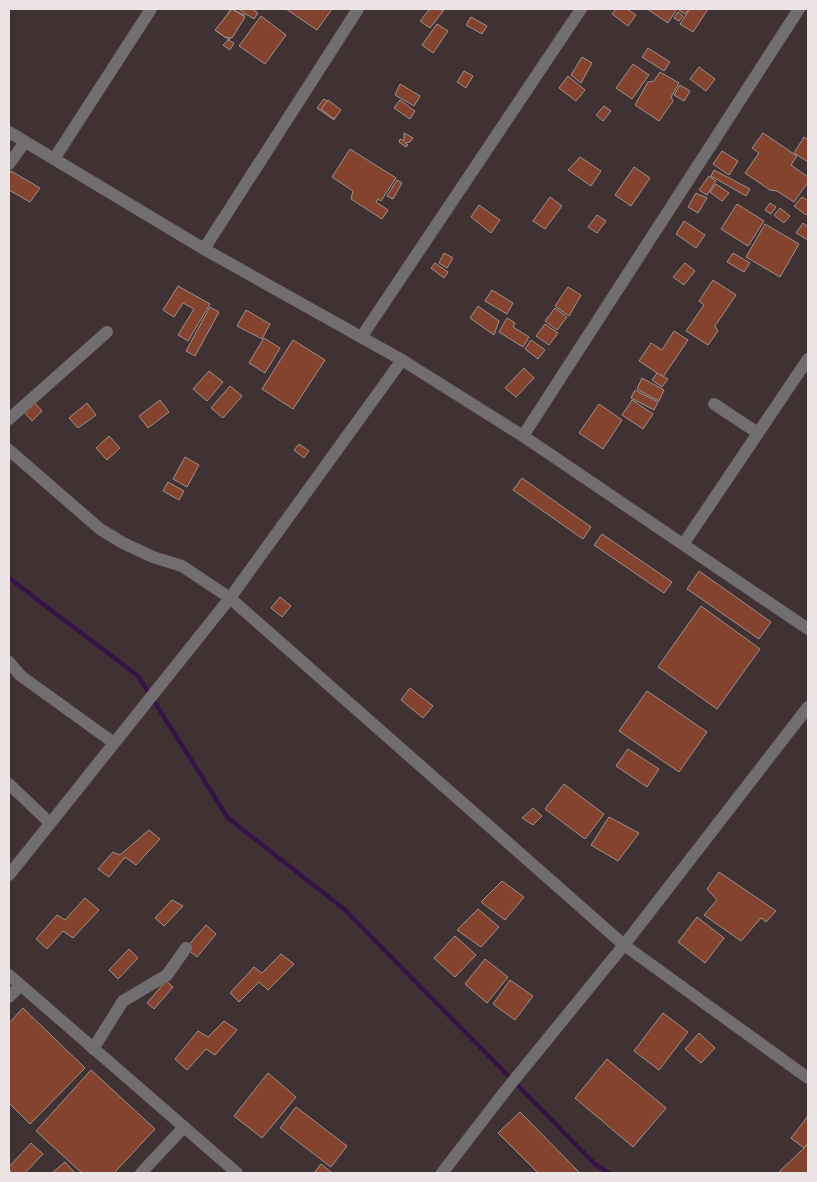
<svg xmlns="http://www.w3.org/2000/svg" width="817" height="1182" viewBox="0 0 817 1182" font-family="'Playfair Display',serif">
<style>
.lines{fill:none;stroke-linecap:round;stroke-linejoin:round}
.stream{stroke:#351346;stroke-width:4.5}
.building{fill:#84432e;stroke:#9f908b}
.minor{stroke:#726d70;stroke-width:12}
</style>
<rect width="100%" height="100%" fill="#403233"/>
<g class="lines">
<path class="stream" d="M9 578 138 676 228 818 344 909 595 1164 609 1173"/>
</g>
<g class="building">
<path d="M231 9 245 15 229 40 216 31Z"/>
<path d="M232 9 245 17 232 38 225 37 215 30Z"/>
<path d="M238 9H252L258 13 254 19Z"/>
<path d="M286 9H332L317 30Z"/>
<path d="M430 9 444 10 430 28 420 21Z"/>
<path d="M616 9H627L636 15 628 26 612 14Z"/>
<path d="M647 9H677L668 23Z"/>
<path d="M677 9H689L685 14Z"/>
<path d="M690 9H708L693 32 680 24Z"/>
<path d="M678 12 683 16 679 21 674 18Z"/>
<path d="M261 16 286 35 265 64 239 46Z"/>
<path d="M471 17 487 26 482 34 466 25Z"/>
<path d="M437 24 448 31 433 53 422 45Z"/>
<path d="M228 40 234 43 230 50 223 45Z"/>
<path d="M648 48 670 62 664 71 642 57Z"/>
<path d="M582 57 592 63 581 83 571 75Z"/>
<path d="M633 64 649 75 632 99 616 88Z"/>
<path d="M699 67 715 79 706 91 690 79Z"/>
<path d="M464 71 473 76 466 88 457 82Z"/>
<path d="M660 72 679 83 671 97 673 101 659 121 635 105 648 82 654 81Z"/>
<path d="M568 76 585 90 576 101 559 88Z"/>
<path d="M400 84 420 96 414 106 395 95Z"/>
<path d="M680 85 690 91 684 101 674 95Z"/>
<path d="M324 99 340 110 334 120 317 108Z"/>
<path d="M328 100 341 110 334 119 321 109Z"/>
<path d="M400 100 415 111 410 119 394 108Z"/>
<path d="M604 106 611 111 603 121 596 115Z"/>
<path d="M404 133 413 138 410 142 405 143 408 145 406 147 399 142 400 139 404 141Z"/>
<path d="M763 133 797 156 791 165 808 177V182L794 202 777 191 770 190 745 173 759 153 752 148Z"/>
<path d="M804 137 808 140V162L794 153Z"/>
<path d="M350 149 396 178 381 201 378 199 376 202 388 210 382 219 351 199 353 191 332 177Z"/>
<path d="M722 151 738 161 729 175 713 164Z"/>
<path d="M580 157 601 171 591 186 568 170Z"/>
<path d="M634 167 650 178 631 206 615 195Z"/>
<path d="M714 170 750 189 746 196 711 176Z"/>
<path d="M11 171 40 188 30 202 9 190V175Z"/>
<path d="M709 176 716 181 707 195 699 190Z"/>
<path d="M397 180 402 183 393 199 387 196Z"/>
<path d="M716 184 729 193 722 201 710 192Z"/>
<path d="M696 193 707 198 698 213 688 207Z"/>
<path d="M550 197 562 206 545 229 533 221Z"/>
<path d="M802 197 808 201V212L806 215 794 206Z"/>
<path d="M770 203 776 207 771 214 765 210Z"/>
<path d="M737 204 764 221 748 246 721 229Z"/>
<path d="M479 205 500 220 491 233 471 217Z"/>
<path d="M780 208 790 216 784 223 774 215Z"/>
<path d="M597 215 606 221 597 233 588 227Z"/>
<path d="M684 221 705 235 696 248 676 234Z"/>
<path d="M803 223 808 227V240L796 233Z"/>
<path d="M765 224 799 244 780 277 746 257Z"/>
<path d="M444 253 453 258 447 268 439 263Z"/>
<path d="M733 253 750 263 744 272 727 262Z"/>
<path d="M435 263 448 272 444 278 431 268Z"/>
<path d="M685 263 695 271 684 285 673 277Z"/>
<path d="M713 280 736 295 715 326 718 331 708 345 686 331 704 305 699 301Z"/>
<path d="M178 286 210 304 188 341 178 335 194 309 183 303 174 317 163 310Z"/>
<path d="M568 287 581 295 569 316 555 306Z"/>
<path d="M492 290 513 303 507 314 485 301Z"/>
<path d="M478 306 499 321 494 335 470 318Z"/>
<path d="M210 307 219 312 195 356 186 351Z"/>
<path d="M555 308 567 317 557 330 545 321Z"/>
<path d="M246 310 270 324 262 339 237 326Z"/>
<path d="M507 318 515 323 513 327 529 337 523 347 499 332Z"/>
<path d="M545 324 558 333 549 345 536 336Z"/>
<path d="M674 331 688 340 663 377 639 361 651 343 662 350Z"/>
<path d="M264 338 280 348 265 373 249 363Z"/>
<path d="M293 340 325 360 293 409 262 389Z"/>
<path d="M531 340 545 350 538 359 525 349Z"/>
<path d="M524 368 534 378 516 397 505 388Z"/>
<path d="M209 371 223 382 207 401 193 389Z"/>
<path d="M657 373 668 379 662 387 652 380Z"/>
<path d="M642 378 664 390 659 401 637 389Z"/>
<path d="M230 386 242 396 223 418 211 408Z"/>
<path d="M635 390 658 402 654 410 631 398Z"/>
<path d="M160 400 169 412 148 428 139 416Z"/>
<path d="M632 400 653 414 643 429 622 415Z"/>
<path d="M35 403 42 411 32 421 24 412Z"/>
<path d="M87 403 96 415 78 428 69 418Z"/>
<path d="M599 404 622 420 603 449 579 433Z"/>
<path d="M109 436 120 448 107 460 96 448Z"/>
<path d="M299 444 309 451 304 458 294 450Z"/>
<path d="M185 457 199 465 187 487 173 479Z"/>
<path d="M522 478 591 527 583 539 513 490Z"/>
<path d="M168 482 184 491 179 500 163 491Z"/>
<path d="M602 534 672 582 664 593 594 545Z"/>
<path d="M699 571 771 622 759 639 687 589Z"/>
<path d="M280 597 291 606 282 617 271 608Z"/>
<path d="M701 606 760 649 717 709 658 667Z"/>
<path d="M410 688 433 706 423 718 401 700Z"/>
<path d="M647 691 707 732 679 772 619 731Z"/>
<path d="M628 749 659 769 647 787 616 766Z"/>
<path d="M564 784 604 814 585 839 545 809Z"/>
<path d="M533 808 542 816 533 825 522 818Z"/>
<path d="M609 817 639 833 618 861 591 845Z"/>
<path d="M149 830 160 839 136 865 125 857 109 877 98 869 113 852 120 855Z"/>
<path d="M719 872 776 911 766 922 761 918 741 941 704 915 717 900 707 889Z"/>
<path d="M502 881 524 897 505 920 481 902Z"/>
<path d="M85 898 99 910 73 938 63 931 47 949 36 939 57 915 65 920Z"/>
<path d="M172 900 183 906 164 926 155 918Z"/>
<path d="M478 909 499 927 481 947 457 930Z"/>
<path d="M697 917 724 938 705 963 678 942Z"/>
<path d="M206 925 216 934 197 957 186 948Z"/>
<path d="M455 936 476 955 455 977 434 958Z"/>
<path d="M129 949 138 958 118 979 109 970Z"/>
<path d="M281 954 294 964 268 990 259 982 239 1002 230 993 254 967 262 973Z"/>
<path d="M485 959 508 977 487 1003 465 984Z"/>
<path d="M510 980 533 996 515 1020 493 1004Z"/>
<path d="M166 981 173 987 154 1009 147 1003Z"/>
<path d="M23 1008 85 1068 30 1124 9 1103V1023Z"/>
<path d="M663 1013 688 1032 659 1070 634 1051Z"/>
<path d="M224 1021 237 1030 215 1055 206 1049 187 1070 175 1059 198 1031 208 1037Z"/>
<path d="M699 1033 715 1048 701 1063 685 1049Z"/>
<path d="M607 1059 666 1108 633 1147 575 1098Z"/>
<path d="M91 1070 155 1129 114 1173H82L36 1131Z"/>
<path d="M268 1073 296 1097 262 1138 234 1116Z"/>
<path d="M296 1107 347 1146 331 1167 280 1128Z"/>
<path d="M520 1112 580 1173H538L498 1133Z"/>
<path d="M808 1116V1143L804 1148 791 1138Z"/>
<path d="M31 1143 43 1154 25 1173H11L9 1167Z"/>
<path d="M808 1144V1173H778L804 1148Z"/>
<path d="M65 1162 75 1173H52Z"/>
<path d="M321 1164 331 1172 330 1173H314Z"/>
</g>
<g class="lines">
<g class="minor">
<path d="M9 132 204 249 402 360 523 436 808 629"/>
<path d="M54 159 151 9"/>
<path d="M9 164 25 142"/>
<path d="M204 249 358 9"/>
<path d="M362 336 581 9"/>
<path d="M714 404 758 433"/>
<path d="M9 419 107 332"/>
<path d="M523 436 799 9"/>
<path d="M9 450 100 529 123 543 153 557 182 566 230 598 624 945 808 1078"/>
<path d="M684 543 808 359"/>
<path d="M9 662 21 676 114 743"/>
<path d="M9 784 50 823"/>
<path d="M9 875 230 598 402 360"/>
<path d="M9 975 237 1173"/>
<path d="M9 997 20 986"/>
<path d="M93 1049 123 1001 167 975 186 948"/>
<path d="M141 1173 184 1127"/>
<path d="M442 1173 506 1090 624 945 808 707"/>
</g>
</g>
<rect width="817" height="1182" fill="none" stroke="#ede4e5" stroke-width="20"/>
</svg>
